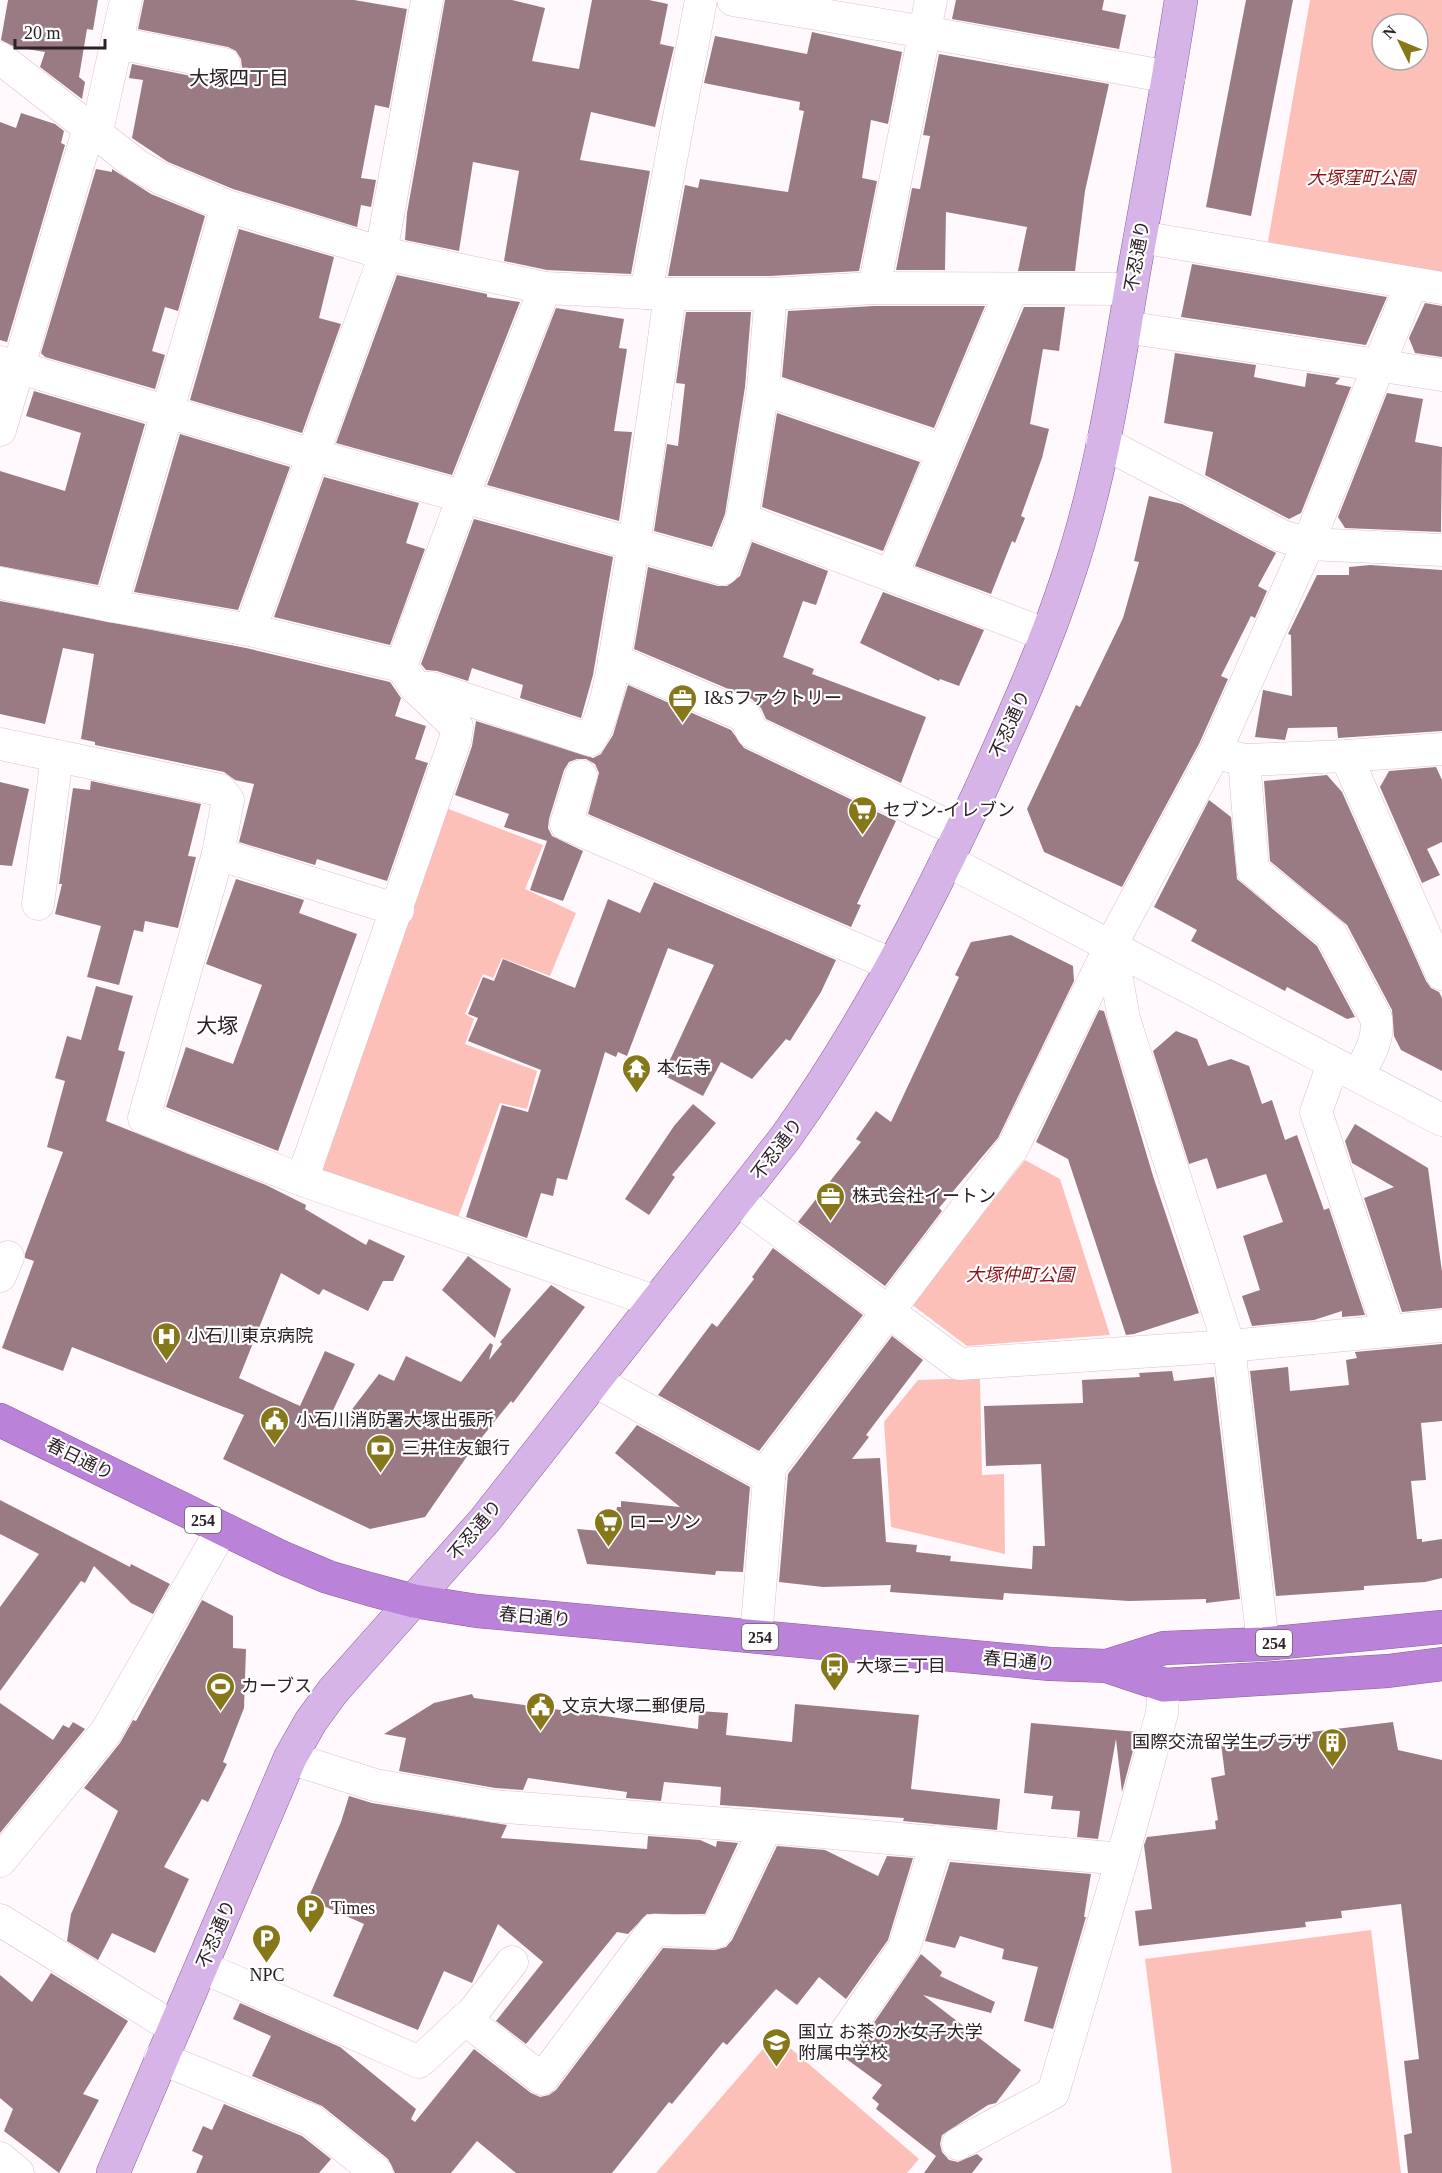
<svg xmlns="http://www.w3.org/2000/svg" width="1442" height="2173" viewBox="0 0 1442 2173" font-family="'Times New Roman','Noto Sans JP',serif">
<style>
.green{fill:#fcc0b9;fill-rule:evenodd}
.building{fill:#9b7b83}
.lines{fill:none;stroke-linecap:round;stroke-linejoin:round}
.minor-casing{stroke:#dcbfd3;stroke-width:33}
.major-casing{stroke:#88609b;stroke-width:34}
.highway-casing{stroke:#88609b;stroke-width:34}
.minor{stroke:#fff;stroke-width:32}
.major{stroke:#d6b4e8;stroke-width:33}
.highway{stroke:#ba82d9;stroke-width:33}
.labels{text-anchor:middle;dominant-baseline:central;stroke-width:4.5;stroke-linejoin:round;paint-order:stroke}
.shield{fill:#fff;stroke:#6b6468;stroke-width:1.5}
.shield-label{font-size:16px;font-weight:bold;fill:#2c2128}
.park-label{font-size:18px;font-style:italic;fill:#8d1318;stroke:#fff}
.street-label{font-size:18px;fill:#2c2128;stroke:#fff}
.poi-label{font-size:18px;fill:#2c2128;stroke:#fff;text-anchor:start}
.neighbourhood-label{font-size:20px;fill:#2c2128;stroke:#fff}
.quarter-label{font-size:21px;fill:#2c2128;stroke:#fff}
</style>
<rect width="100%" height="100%" fill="#fff9fd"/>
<g class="green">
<path d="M1310 0H1442V275L1267 247ZM1382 24H1418V60H1382Z"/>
<path d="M446 808 543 845 525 889 576 913 550 976 502 958 493 978 483 974 465 1014 474 1019 465 1044 537 1071 527 1109 500 1103 456 1223 320 1175Z"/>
<path d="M1025 1160 1060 1179 1110 1335 967 1346 911 1304Z"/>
<path d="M980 1378 982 1475 1004 1474 1005 1554 891 1527 884 1422 918 1380Z"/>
<path d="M1371 1930 1401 2173H1172L1145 1959Z"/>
<path d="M775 2035 919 2159 907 2173H656Z"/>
</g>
<g class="building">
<path d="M8 0H98L93 30 87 29 79 77 85 82 82 99 40 67 45 52 15 47 1 40Z"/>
<path d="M144 0H354L407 9 389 108 375 105 361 178 376 180 371 207 361 205 357 227 233 189 168 162 132 138 143 80 129 78 132 64 221 82 229 81 237 76 242 67 241 59 236 51 228 47 138 29Z"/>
<path d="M445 0H512L545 8 532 61 579 69 592 0H649L668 4 660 44 674 47 655 127 591 112 580 160 650 171 631 274 547 270 504 261 519 171 473 162 459 251 405 240 407 213Z"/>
<path d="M956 0H1104L1102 10 1126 15 1119 49 952 19Z"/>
<path d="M1246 0H1293L1251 216 1206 207Z"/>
<path d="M812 32 902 52 888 124 871 120 862 178 877 181 859 271 770 276H668L685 185 698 188 700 179 788 192 804 111 799 110 800 102 704 83 715 36 807 54Z"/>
<path d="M939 54 1109 84 1085 191 1075 271H1018L1027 227 946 212 945 270H896L912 188 920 189 930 136 923 135Z"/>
<path d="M21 113 55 124 64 131 61 143 65 145 7 342 0 340V122L16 128Z"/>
<path d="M96 169 112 172V169L151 194 205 216 178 311 165 307 152 351 165 355 155 389 45 357 41 353Z"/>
<path d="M239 229 334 257 319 318 341 324 302 433 190 400Z"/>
<path d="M1192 264 1387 297 1366 345 1181 317Z"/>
<path d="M397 275 487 294V297L520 302 452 475 336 443Z"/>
<path d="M1425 303 1442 306V357L1415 353 1409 338Z"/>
<path d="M874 306H985L934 428 782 377 788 311Z"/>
<path d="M1024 307H1065L1059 351 1043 349 1030 424 1049 429 1042 458 1021 516 1025 518 1015 543 1012 541 991 594 915 566Z"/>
<path d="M556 308 624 319 619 348 627 349 614 431 632 432 619 521 487 485Z"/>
<path d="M686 312H751L745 387 725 514 712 547 654 531 667 444 678 446 685 384 676 383Z"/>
<path d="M1175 353 1256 365 1254 377 1305 387 1307 373 1340 378 1335 384 1351 387 1301 513 1289 519 1205 475 1213 432 1164 423Z"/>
<path d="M34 391 145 424 98 585 0 566V471L65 491 81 433 26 416Z"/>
<path d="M1387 393 1423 399 1415 442 1442 447 1441 532 1345 528 1338 517Z"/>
<path d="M777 413 920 462 883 551 762 507Z"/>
<path d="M180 434 290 467 238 610 134 592Z"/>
<path d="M324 477 419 503 406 543 425 549 390 645 274 617Z"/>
<path d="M1149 496 1182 504 1276 553 1258 586 1267 591 1255 618 1251 616 1221 676 1228 679 1199 744 1122 887 1044 852 1027 809 1076 705 1080 707 1123 618 1139 562 1134 561Z"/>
<path d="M474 519 613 557 593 675 581 718 520 698 523 685 472 668 468 681 437 671 426 670 421 664Z"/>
<path d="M752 542 828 571 816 605 803 601 783 657 814 669 812 674 926 717 901 783 766 719 761 708 752 699 634 649 648 567 718 586H727L740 576Z"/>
<path d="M1370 565 1442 570V731L1338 738 1337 727 1288 728 1285 740 1255 737 1263 690 1292 696 1291 635 1288 634 1317 575H1349V567Z"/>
<path d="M883 592 984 630 959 686 940 679 939 681 860 643Z"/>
<path d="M0 601 246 648 390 682 401 698 395 716 426 726 415 759 428 763 387 881 317 859 315 865 239 842 254 784 235 780 224 772 95 745V742L81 739 94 654 63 648 45 724 0 714Z"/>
<path d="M628 685 731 730 744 748 896 821 857 904 861 905 851 927 588 814 599 773 595 764 586 759H577L569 762 564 770 549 819 548 828 552 836 583 851 563 901 530 890 547 841 504 827 509 814 455 795 472 746 476 721 593 758 601 754 613 735Z"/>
<path d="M1436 767 1442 780V842L1427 849 1440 875 1422 883 1380 787 1389 771Z"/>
<path d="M1327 775 1342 792 1426 981 1431 988 1439 992 1442 998V1071L1401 1050 1394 1036 1392 1010 1347 925 1270 861 1264 781Z"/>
<path d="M91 781 201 804 188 856 196 857 178 928 145 921 143 932 134 930 119 985 87 977 101 926 55 914 62 884H59L73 788 90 790Z"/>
<path d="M0 782 29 789 12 866 0 865Z"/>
<path d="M1209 800 1231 817 1237 879 1317 946 1355 1017 1347 1019 1287 987 1285 991 1191 941 1197 930 1154 907Z"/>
<path d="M236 879 304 900 299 913 357 934 278 1151 166 1107 186 1047 233 1064 262 985 206 964Z"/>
<path d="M654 882 836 960 821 992 790 1041 786 1039 752 1079 721 1062 703 1096 663 1075 714 965 668 948 627 1056 618 1052 616 1057 605 1052 567 1180 557 1178 553 1196 541 1193 527 1238 466 1217 502 1105 528 1112 541 1070 468 1041 478 1018 468 1014 483 977 494 981 503 959 575 988 608 899 640 913Z"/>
<path d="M1011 935 1073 966 1074 981 998 1138 939 1208 942 1211 885 1286 798 1222 861 1142 856 1139 876 1111 891 1122 959 977 955 975 971 942Z"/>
<path d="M96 986 133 996 118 1050 125 1052 106 1121 266 1185 306 1205 305 1209 366 1245 369 1239 405 1256 393 1281H383L368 1311 323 1289 319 1295 281 1273 239 1378 300 1406 325 1351 355 1364 327 1423 337 1429 379 1374 394 1381 406 1356 461 1382 490 1343 493 1345 489 1360 502 1344 500 1342 551 1285 585 1307 513 1403 511 1401 470 1452 425 1517 370 1529 223 1459 244 1415 72 1347 63 1371 2 1348 34 1261 25 1258V1254L63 1152 47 1147 65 1081 55 1078 67 1036 81 1040Z"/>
<path d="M1099 1010 1104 1011 1153 1176 1199 1313 1134 1334 1126 1335 1068 1159 1036 1142Z"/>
<path d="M1176 1031 1197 1039 1208 1066 1231 1059 1249 1066 1262 1104 1272 1100 1285 1140 1297 1135 1324 1210 1329 1208 1365 1315 1342 1317V1311L1314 1320 1252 1326 1242 1296 1260 1290 1243 1236 1283 1222 1266 1174 1217 1189 1207 1158 1189 1164 1153 1051Z"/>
<path d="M693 1104 716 1123 672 1175 675 1177 649 1215 625 1199 674 1126Z"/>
<path d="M1355 1124 1428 1168 1442 1272V1308L1402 1312 1364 1198 1394 1187 1352 1163 1345 1141Z"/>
<path d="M773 1248 863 1315 759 1451 658 1395 712 1323 717 1327 754 1279 752 1277Z"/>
<path d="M468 1256 511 1289 495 1338 442 1290Z"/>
<path d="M892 1336 923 1360 866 1435 869 1437 852 1459 880 1458 886 1542 917 1545 916 1552 951 1556 950 1561 1032 1569 1033 1546H1045L1041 1464 986 1466 984 1406 1083 1403 1082 1380 1140 1377 1139 1373 1172 1371 1174 1381 1214 1377 1240 1599 1206 1603V1599L1129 1601 1004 1593 1003 1600 890 1592 891 1585 823 1587 779 1582 788 1474Z"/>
<path d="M1442 1344V1421L1421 1423 1426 1480 1411 1481 1417 1539H1422V1542L1442 1539V1578L1425 1582 1364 1586V1590L1276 1596 1250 1371 1288 1367 1290 1391 1349 1385 1346 1360 1357 1358 1355 1352Z"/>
<path d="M637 1425 750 1487 743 1572 716 1571 715 1575 587 1564 577 1529 601 1531 604 1519H615L617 1507H621V1501L680 1507 615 1453Z"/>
<path d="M0 1500 130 1567 131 1564 170 1584 153 1614 131 1603 94 1566 85 1583 81 1581 0 1691V1607L39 1554 0 1534Z"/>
<path d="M202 1600 233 1616V1648L246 1649 244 1708 223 1762 227 1764 208 1802 202 1799 164 1867 189 1879 155 1953 112 1933 98 1960 67 1941 71 1914 118 1811 84 1788 120 1743 133 1720 136 1721Z"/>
<path d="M472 1694 474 1698 698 1729 699 1711 728 1713 726 1735 792 1742 795 1704 919 1715 911 1789 1000 1799 997 1830 903 1821 904 1818 720 1805 721 1787 664 1782 661 1801 626 1798 627 1792 528 1778 523 1790 495 1788 399 1771 406 1738 384 1734 434 1703Z"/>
<path d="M0 1703 53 1740 63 1725 69 1728 73 1722 85 1729 0 1833Z"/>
<path d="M1393 1722 1398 1750 1442 1760V2173H1408L1404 2135 1412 2133 1404 2061 1419 2059 1401 1904 1341 1911 1342 1918 1305 1922 1306 1927 1139 1946 1135 1911 1152 1909 1144 1845 1147 1837 1216 1829 1215 1821 1218 1820 1211 1778 1225 1775 1221 1743Z"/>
<path d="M1031 1723 1138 1732 1122 1792 1116 1739 1098 1839 1077 1837 1080 1811 1051 1809 1053 1796 1024 1793Z"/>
<path d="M349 1796 372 1803 507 1825 501 1838 647 1849 648 1836 700 1840 716 1847 717 1841 738 1843 705 1914H647L628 1934 617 1932 526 2044 496 2021 543 1962 498 1924 472 1983 444 1971 418 2030 333 1996 364 1924 308 1899 341 1822Z"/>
<path d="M777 1846 825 1850 878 1876 887 1856 913 1858 888 1940 846 1999 819 1977 797 2005 776 1989 727 2045 723 2042 672 2104 669 2102 612 2173H516L477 2141 451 2173H395L388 2159 322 2106 252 2076 271 2036 233 2019 240 2003 340 2047 416 2109 411 2119 415 2122 474 2049 531 2093 540 2097 549 2095 556 2090 663 1948 715 1950 726 1947 732 1940Z"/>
<path d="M950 1862 1091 1874 1084 1917H1086L1053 2029 1024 2021 1038 1967 1002 1959 1004 1949 960 1936 955 1948 925 1941Z"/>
<path d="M921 1954 942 1972 940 1976 995 2002 991 2013 923 1995 1021 2070 996 2103 988 2105 942 2135 940 2144 942 2152 949 2160 958 2162 977 2154 983 2159 972 2173H924L936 2156 876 2109 879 2104 872 2098 882 2085 845 2058 860 2043Z"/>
<path d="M51 1973 128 2021 83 2094 99 2100 59 2173 4 2131 13 2109 0 2098V1975L32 2002Z"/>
<path d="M224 2104 302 2136 331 2159 319 2173H196L203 2156 192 2151 203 2126 212 2130Z"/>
</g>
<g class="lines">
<defs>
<g id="minor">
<path d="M733 0 925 32 1169 77"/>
<path d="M118 43 224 64"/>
<path d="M0 58 138 166 160 178 227 206 382 253 545 288 670 294H771L874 288 1131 289"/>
<path d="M1140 237 1442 288"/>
<path d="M545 288 467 486 401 666 416 688H432L590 740C610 707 615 652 622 613 641 507 656 401 670 294"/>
<path d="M874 288 931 0"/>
<path d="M646 293 701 0"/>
<path d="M1125 327 1442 375"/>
<path d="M0 362 313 455 723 569 742 519 763 389 771 294"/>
<path d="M763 389 944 451"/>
<path d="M0 430 86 138 99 122 126 0"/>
<path d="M1102 442 1282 536 1308 544 1442 550"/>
<path d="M742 519 1047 635"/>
<path d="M892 575 1011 290"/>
<path d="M0 583 111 606 250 630 401 666"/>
<path d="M111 606 227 206"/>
<path d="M250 630 381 266 383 242 427 0"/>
<path d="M614 660 745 716 752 732 961 832"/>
<path d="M0 744 220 790 228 800 218 854 144 1118 302 1180 657 1302"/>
<path d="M1225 755 1244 760 1346 756 1442 749"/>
<path d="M1346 756 1442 974"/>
<path d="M1244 760 1253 870 1331 934 1376 1018C1380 1040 1367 1058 1358 1076"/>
<path d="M581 776 566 824 893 965"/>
<path d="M218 854 398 910"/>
<path d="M946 860 1442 1120"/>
<path d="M38 904 57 756"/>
<path d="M1111 945 1124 1019 1229 1346 1263 1644"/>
<path d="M1333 1064 1316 1112 1389 1331"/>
<path d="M302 1180 455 740 457 727 416 688"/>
<path d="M738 1200 959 1364 1229 1346 1442 1326"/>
<path d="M0 1276 8 1257"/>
<path d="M595 1381 769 1477"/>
<path d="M756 1637 770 1467 1013 1147 1111 945 1215 752 1308 544 1411 284"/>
<path d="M290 1758 375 1785 493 1806 766 1827 1122 1859"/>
<path d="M0 1861 106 1732 222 1529"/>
<path d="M0 1920 174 2028"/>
<path d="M202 1967 419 2062 473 2012 512 1962"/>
<path d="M465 2019 542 2079 654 1930 716 1932 766 1827"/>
<path d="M845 2033 904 1948 937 1841"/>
<path d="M160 2058 311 2120 377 2173"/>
<path d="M958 2144 1053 2093 1122 1859 1162 1713 1164 1685"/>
<path d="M0 2158 18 2173"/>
</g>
<path id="major" d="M113 2173 290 1758 311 1721 333 1691 485 1520 786 1137C864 1027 923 913 980 791 1012 720 1044 650 1068 576 1101 478 1117 373 1134 271 1150 181 1167 91 1181 0"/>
<g id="highway">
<path d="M0 1420 283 1558 328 1577 369 1589 414 1601 477 1611 1050 1664 1107 1666 1164 1685 1388 1671 1442 1664"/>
<path d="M1107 1666 1164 1648 1263 1644 1442 1627"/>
</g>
</defs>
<use href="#minor" class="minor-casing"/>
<use href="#major" class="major-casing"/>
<use href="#highway" class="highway-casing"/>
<use href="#minor" class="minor"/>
<use href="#major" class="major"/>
<use href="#highway" class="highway"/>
</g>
<defs>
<symbol id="office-pin" viewBox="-11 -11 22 30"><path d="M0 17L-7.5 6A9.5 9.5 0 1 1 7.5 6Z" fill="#87771b" stroke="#fff"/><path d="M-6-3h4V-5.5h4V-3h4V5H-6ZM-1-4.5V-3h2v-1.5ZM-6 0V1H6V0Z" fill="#fff"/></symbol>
<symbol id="supermarket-pin" viewBox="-11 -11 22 30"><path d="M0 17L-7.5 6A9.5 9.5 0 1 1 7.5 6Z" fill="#87771b" stroke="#fff"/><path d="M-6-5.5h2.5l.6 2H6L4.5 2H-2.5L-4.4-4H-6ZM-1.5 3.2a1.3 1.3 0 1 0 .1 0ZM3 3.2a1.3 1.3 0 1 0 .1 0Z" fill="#fff"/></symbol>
<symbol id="temple-pin" viewBox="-11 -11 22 30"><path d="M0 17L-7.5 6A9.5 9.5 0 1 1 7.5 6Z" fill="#87771b" stroke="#fff"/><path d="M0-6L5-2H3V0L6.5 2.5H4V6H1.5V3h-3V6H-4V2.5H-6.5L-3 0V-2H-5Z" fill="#fff"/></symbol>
<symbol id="hospital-pin" viewBox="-11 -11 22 30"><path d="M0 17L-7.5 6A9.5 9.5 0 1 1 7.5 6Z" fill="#87771b" stroke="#fff"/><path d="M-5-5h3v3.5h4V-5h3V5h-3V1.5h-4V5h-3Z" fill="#fff"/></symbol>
<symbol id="civic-pin" viewBox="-11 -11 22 30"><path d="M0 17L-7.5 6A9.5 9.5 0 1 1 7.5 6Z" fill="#87771b" stroke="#fff"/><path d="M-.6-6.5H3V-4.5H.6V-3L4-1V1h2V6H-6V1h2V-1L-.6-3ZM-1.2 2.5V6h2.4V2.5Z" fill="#fff"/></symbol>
<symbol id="bank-pin" viewBox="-11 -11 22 30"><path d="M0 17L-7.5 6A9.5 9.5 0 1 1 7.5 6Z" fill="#87771b" stroke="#fff"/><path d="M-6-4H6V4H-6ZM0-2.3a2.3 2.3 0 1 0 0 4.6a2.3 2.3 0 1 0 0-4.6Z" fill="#fff"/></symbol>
<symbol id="bus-pin" viewBox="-11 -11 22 30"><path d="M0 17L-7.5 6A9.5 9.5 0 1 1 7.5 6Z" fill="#87771b" stroke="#fff"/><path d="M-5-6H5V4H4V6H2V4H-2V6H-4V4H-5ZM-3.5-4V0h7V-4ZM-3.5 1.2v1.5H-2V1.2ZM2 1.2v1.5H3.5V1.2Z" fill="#fff"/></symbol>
<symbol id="stadium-pin" viewBox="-11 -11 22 30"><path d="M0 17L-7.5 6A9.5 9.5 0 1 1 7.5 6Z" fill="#87771b" stroke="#fff"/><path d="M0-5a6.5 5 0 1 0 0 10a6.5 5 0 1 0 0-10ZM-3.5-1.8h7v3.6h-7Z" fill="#fff"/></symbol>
<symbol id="building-pin" viewBox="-11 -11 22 30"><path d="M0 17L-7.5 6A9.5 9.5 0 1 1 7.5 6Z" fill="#87771b" stroke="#fff"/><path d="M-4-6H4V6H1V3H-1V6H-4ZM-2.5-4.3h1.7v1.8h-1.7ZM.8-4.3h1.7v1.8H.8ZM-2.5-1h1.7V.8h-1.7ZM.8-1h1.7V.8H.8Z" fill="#fff"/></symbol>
<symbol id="parking-pin" viewBox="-11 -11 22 30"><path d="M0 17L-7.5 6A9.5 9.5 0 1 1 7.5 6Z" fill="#87771b" stroke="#fff"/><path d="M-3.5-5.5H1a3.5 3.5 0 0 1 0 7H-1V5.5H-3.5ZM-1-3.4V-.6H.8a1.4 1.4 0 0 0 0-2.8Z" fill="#fff"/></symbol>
<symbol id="school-pin" viewBox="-11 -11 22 30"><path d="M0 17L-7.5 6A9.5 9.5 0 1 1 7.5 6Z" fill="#87771b" stroke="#fff"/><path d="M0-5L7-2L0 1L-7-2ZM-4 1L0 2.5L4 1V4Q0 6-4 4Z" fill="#fff"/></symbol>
</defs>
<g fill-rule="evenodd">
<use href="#office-pin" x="666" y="682" width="33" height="45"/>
<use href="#supermarket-pin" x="846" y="794" width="33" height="45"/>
<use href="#temple-pin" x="620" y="1052" width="33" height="45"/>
<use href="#office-pin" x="814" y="1180" width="33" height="45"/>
<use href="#hospital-pin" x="150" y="1320" width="33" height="45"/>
<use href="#civic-pin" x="258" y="1404" width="33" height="45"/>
<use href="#bank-pin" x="364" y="1432" width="33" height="45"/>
<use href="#supermarket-pin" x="592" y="1506" width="33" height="45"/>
<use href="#bus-pin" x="818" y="1650" width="33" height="45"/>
<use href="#stadium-pin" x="204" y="1670" width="33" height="45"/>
<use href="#civic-pin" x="524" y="1690" width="33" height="45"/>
<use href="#building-pin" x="1316" y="1726" width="33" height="45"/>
<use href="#parking-pin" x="294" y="1892" width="33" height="45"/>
<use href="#parking-pin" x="250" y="1922" width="33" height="45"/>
<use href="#school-pin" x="760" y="2026" width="33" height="45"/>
</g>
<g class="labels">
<g class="shield">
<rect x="185" y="1507" width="36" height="26" rx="4.5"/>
<rect x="742" y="1624" width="36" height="26" rx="4.5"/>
<rect x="1256" y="1630" width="36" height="26" rx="4.5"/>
</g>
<g class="shield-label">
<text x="203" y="1520">254</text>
<text x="760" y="1637">254</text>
<text x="1274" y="1643">254</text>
</g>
<g class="park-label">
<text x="1361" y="178">大塚窪町公園</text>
<text x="1020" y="1275">大塚仲町公園</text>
</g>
<g class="street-label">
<text transform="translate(1137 256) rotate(-80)">不忍通り</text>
<text transform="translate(1010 724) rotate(-66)">不忍通り</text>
<text transform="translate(777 1149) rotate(-53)">不忍通り</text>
<text transform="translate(80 1459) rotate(26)">春日通り</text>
<text transform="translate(475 1530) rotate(-50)">不忍通り</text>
<text transform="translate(535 1617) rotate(5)">春日通り</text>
<text transform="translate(1019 1661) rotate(5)">春日通り</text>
<text transform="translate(216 1934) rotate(-67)">不忍通り</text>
</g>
<g class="poi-label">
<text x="704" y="698">I&amp;Sファクトリー</text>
<text x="883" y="810">セブン-イレブン</text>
<text x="657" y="1068">本伝寺</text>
<text x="852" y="1196">株式会社イートン</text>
<text x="187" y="1336">小石川東京病院</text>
<text x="296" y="1420">小石川消防署大塚出張所</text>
<text x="402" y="1448">三井住友銀行</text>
<text x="629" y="1522">ローソン</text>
<text x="856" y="1666">大塚三丁目</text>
<text x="241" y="1686">カーブス</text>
<text x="562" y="1706">文京大塚二郵便局</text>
<text x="1312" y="1742" text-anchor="end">国際交流留学生プラザ</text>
<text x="331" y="1908">Times</text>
<text x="267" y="1975" text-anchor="middle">NPC</text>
<text x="798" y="2032">国立 お茶の水女子大学<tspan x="798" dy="21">附属中学校</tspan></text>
</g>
<g class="neighbourhood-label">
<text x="239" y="78">大塚四丁目</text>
</g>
<g class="quarter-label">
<text x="217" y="1026">大塚</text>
</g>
</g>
<g transform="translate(1400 42) rotate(313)"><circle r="28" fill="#ffffff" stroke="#aba6a9" stroke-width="1.5"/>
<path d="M0-4.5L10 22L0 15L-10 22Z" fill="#87771b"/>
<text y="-9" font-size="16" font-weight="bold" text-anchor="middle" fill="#2c2128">N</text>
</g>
<path d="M15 39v9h90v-9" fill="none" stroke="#2c2128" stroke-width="3"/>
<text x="24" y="39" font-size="18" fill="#2c2128" stroke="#ffffff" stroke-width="4.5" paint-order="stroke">20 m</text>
</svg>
